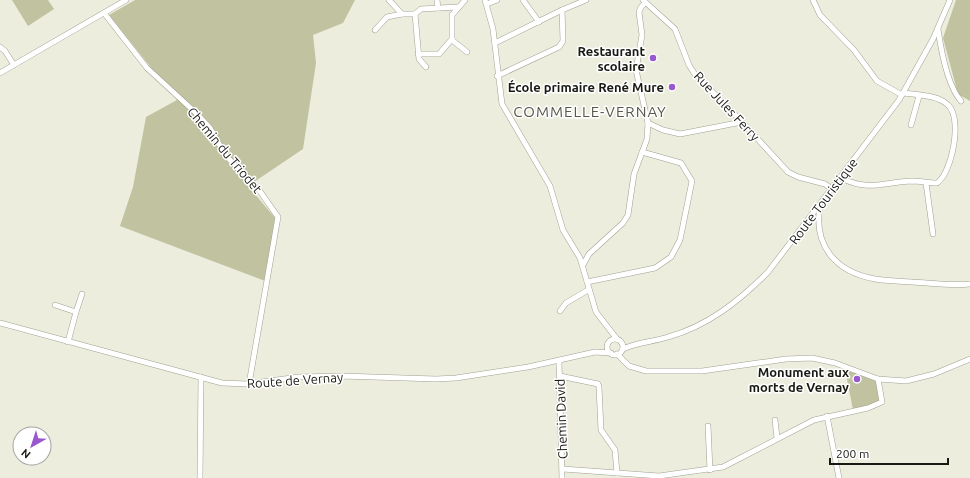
<svg xmlns="http://www.w3.org/2000/svg" width="970" height="478" viewBox="0 0 970 478" font-family="Ubuntu,sans-serif">
<style>
.green{fill:#c1c2a0}
.lines{fill:none;stroke-linecap:round;stroke-linejoin:round}
.minor-casing{stroke:#a0a192;stroke-width:6}
.minor{stroke:#fff;stroke-width:5}
.poi-dot{fill:#9958ce;stroke:#fff;stroke-width:1.5}
.labels{text-anchor:middle;dominant-baseline:central;stroke-width:3;stroke-linejoin:round;paint-order:stroke}
.poi-label{font-size:13px;font-weight:bold;fill:#181913;stroke:#fff;text-anchor:end}
.street-label{font-size:13px;fill:#181913;stroke:#fff}
.quarter-label{font-size:15px;letter-spacing:1px;fill:#57574a;stroke:#fff}
</style>
<rect width="100%" height="100%" fill="#eceddd"/>
<g class="green">
<path d="M12 0H48L54 9 28 26Z"/>
<path d="M135 0H355L343 23 313 35 316 63 303 149 248 186 275 218 265 281 120 226 133 187 146 117 177 100 109 15Z"/>
<path d="M956 0H970V101L958 94 943 38Z"/>
<path d="M845 369 876 381 880 400 868 406 853 410Z"/>
</g>
<g class="lines">
<defs>
<g id="minor">
<path d="M389 0 402 14H415L421 9 458 7"/>
<path d="M437 0 438 8"/>
<path d="M465 0 452 15V40L467 52"/>
<path d="M485 0 493 29 502 104 550 186 563 230 580 258 596 312 617 339"/>
<path d="M523 0 539 22"/>
<path d="M643 0 675 29 689 65 694 73 742 122 788 172 798 177 825 184 832 189"/>
<path d="M813 0 820 15 854 50 877 81 902 95"/>
<path d="M487 4 497 0"/>
<path d="M104 13 147 68 196 113 210 128 226 156 259 190 278 217 249 384"/>
<path d="M415 14 419 59 426 67"/>
<path d="M938 29C941 50 947 85 961 101"/>
<path d="M375 30 387 17 402 14"/>
<path d="M495 43 562 10 586 0"/>
<path d="M0 47 5 51 14 65"/>
<path d="M418 54H439L452 39"/>
<path d="M0 73 126 0"/>
<path d="M497 76 559 47 563 41 562 10"/>
<path d="M648 123 663 130 680 134 742 122"/>
<path d="M911 125 919 96"/>
<path d="M841 178C870 192 883 182 912 181 920 181 929 183 937 183 952 173 963 118 948 105 938 95 918 95 904 93"/>
<path d="M926 183 933 234"/>
<path d="M820 206C813 246 836 272 875 279 887 281 900 281 912 282 932 283 950 286 970 284"/>
<path d="M583 265 589 254 623 223 628 215 634 174 647 139 648 123 636 70 642 35 639 12 641 7 645 3"/>
<path d="M587 282 655 268 671 257 680 240 692 181 681 163 642 152"/>
<path d="M55 305 76 312 68 342"/>
<path d="M560 311 566 303 588 290"/>
<path d="M76 312 82 294"/>
<path d="M0 323 222 383 247 384 299 377 341 376 436 379 456 378 528 367 595 352 611 353"/>
<circle cx="615" cy="347" r="8"/>
<path d="M623 349C637 342 653 342 668 337 708 326 739 301 768 272L899 100 933 39 950 0"/>
<path d="M617 354 629 366 646 371H702L786 359 812 358 835 363 878 379 906 381 934 374 970 359"/>
<path d="M559 361 562 478"/>
<path d="M560 376 598 384 599 387 601 430 615 450 617 473"/>
<path d="M827 416 839 478"/>
<path d="M775 420 777 438"/>
<path d="M708 426 710 470"/>
<path d="M563 469 659 476 723 467 814 420 868 408 882 402 878 379"/>
<path d="M200 478 201 377"/>
</g>
</defs>
<use href="#minor" class="minor-casing"/>
<use href="#minor" class="minor"/>
</g>
<g class="poi-dot">
<circle cx="653" cy="58" r="4"/>
<circle cx="672" cy="87" r="4"/>
<circle cx="857" cy="379" r="4"/>
</g>
<g class="labels">
<g class="poi-label">
<text x="645" y="51">Restaurant<tspan x="645" dy="15">scolaire</tspan></text>
<text x="664" y="87">École primaire René Mure</text>
<text x="849" y="372">Monument aux<tspan x="849" dy="15">morts de Vernay</tspan></text>
</g>
<g class="street-label">
<text transform="translate(727 106) rotate(47)">Rue Jules Ferry</text>
<text transform="translate(225 150) rotate(50)">Chemin du Triodet</text>
<text transform="translate(823 201) rotate(-53)">Route Touristique</text>
<text transform="translate(295 380) rotate(-4)">Route de Vernay</text>
<text transform="translate(561 419) rotate(-92)">Chemin David</text>
</g>
<g class="quarter-label">
<text x="590" y="111">COMMELLE-VERNAY</text>
</g>
</g>
<g transform="translate(32 446) rotate(219)"><circle r="19" fill="#ffffff" stroke="#a3a3a1"/>
<path d="M0-3L7 15L0 10L-7 15Z" fill="#9958ce"/>
<text y="-6" font-size="11" font-weight="bold" text-anchor="middle" fill="#181913">N</text>
</g>
<path d="M830 458v6h118v-6" fill="none" stroke="#181913" stroke-width="2"/>
<text x="836" y="458" font-size="12" fill="#181913" stroke="#ffffff" stroke-width="3" paint-order="stroke">200 m</text>
</svg>
